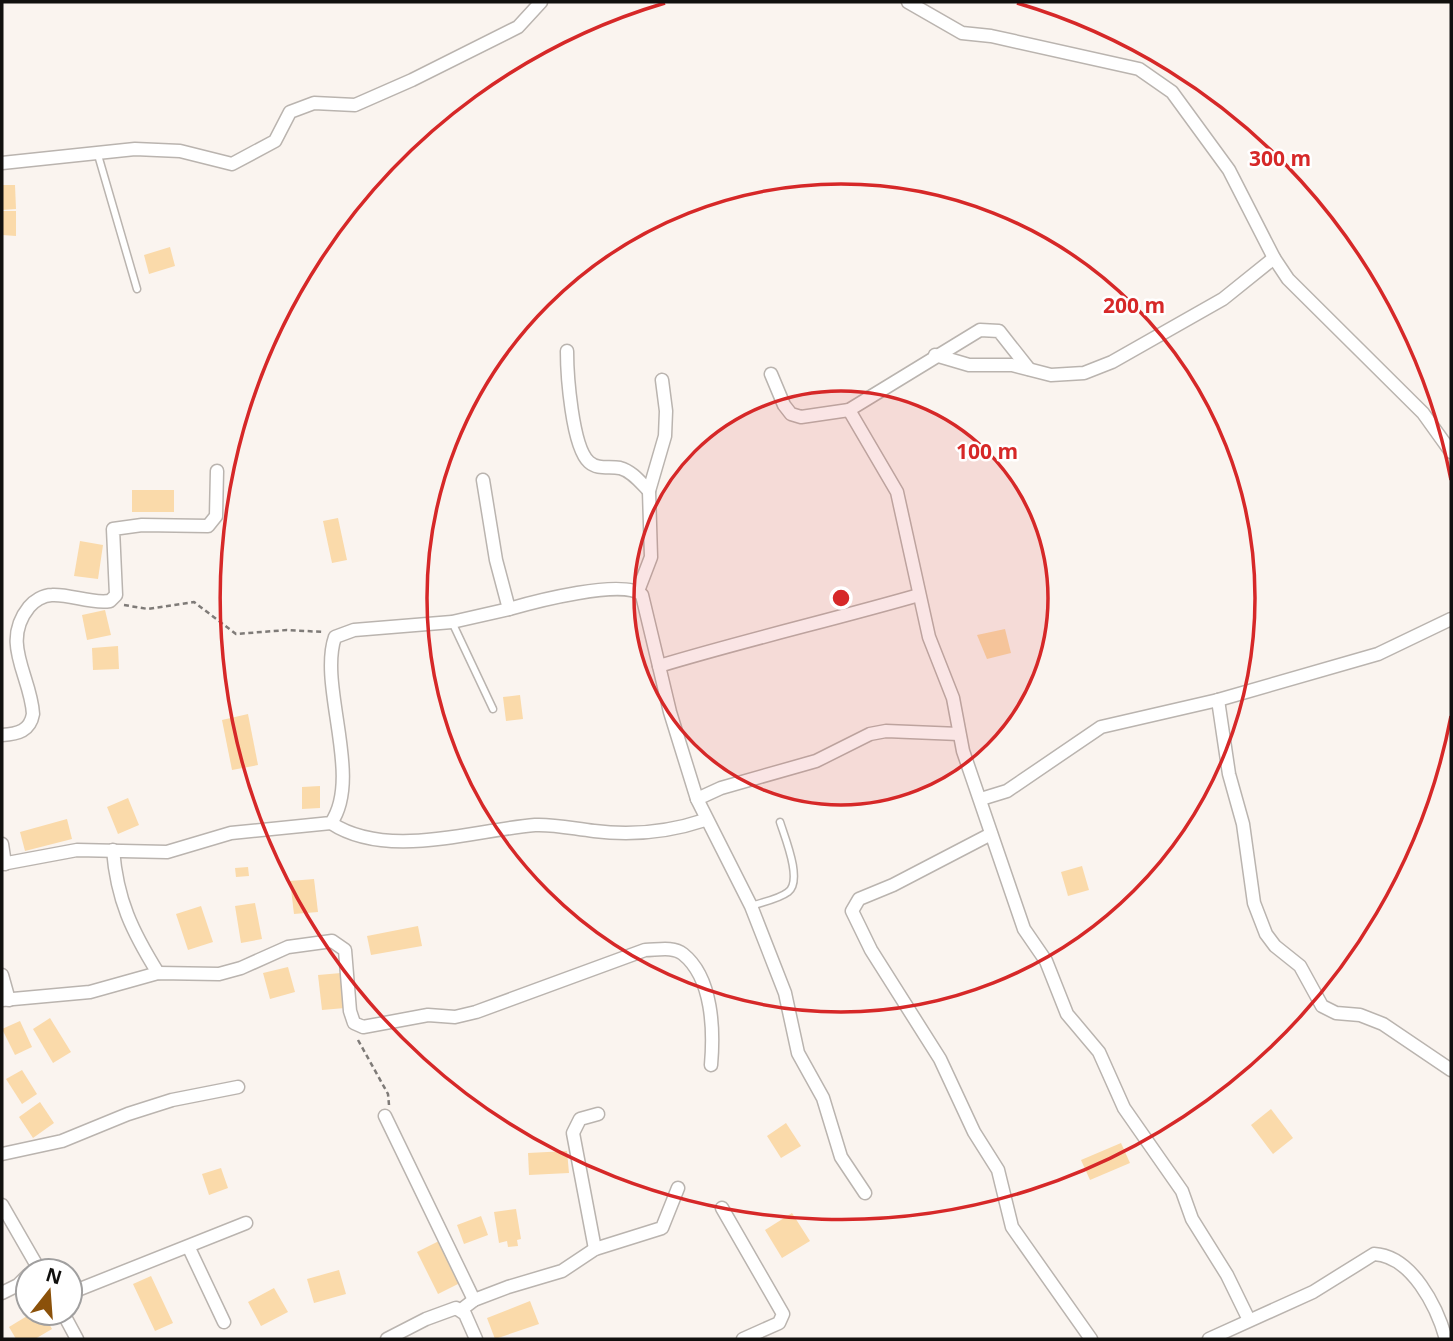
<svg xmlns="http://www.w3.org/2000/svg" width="1453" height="1341" viewBox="0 0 1453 1341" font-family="'Open Sans',sans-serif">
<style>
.building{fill:#fadaaa}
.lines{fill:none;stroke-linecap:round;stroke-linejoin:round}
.lane-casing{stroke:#bab4af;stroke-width:9}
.street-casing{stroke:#bab4af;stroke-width:15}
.path{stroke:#7f7b78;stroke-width:2.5;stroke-dasharray:5 3.5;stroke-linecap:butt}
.lane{stroke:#fff;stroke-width:6}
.street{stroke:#fff;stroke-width:12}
.ring{fill:none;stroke:#d62828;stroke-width:3.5}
.centre{fill:#d62828;stroke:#fff;stroke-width:3.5}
.ring-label{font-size:21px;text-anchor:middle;font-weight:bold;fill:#d62828;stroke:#fff;stroke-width:5;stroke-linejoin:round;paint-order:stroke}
</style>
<rect width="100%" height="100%" fill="#faf4ef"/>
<g class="building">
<path d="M2 185H15L16 209 2 210Z"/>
<path d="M2 211H16V236L2 235Z"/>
<path d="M170 247 175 266 149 274 144 255Z"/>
<rect x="132" y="490" width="42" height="22"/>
<path d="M338 518 347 560 332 563 323 521Z"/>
<path d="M80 541 103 545 98 579 74 576Z"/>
<path d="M105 610 111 635 87 640 82 615Z"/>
<path d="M1005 629 1011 653 987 659 977 635Z"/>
<path d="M118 646 119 669 93 670 92 648Z"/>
<path d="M520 695 523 719 506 721 503 697Z"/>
<path d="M248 714 258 765 232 770 222 720Z"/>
<path d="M320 786V808L302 809V787Z"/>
<path d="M128 798 139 825 118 834 107 807Z"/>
<path d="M67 819 72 839 25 851 20 832Z"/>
<path d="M1082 866 1089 890 1068 896 1061 872Z"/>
<path d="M248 867 249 876 236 877 235 868Z"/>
<path d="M314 879 318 912 294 914 290 881Z"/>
<path d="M255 903 262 939 241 943 235 906Z"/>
<path d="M201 906 213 942 188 950 176 914Z"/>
<path d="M418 926 422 946 371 955 367 936Z"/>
<path d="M288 967 295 992 270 999 263 973Z"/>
<path d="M341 973 345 1008 322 1010 318 975Z"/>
<path d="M50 1018 71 1052 53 1063 33 1029Z"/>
<path d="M20 1021 32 1047 15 1055 2 1029Z"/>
<path d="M22 1070 37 1094 22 1104 6 1079Z"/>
<path d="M40 1102 54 1123 33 1138 19 1117Z"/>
<path d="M1271 1109 1293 1138 1273 1154 1251 1125Z"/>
<path d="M786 1123 801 1146 781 1158 767 1136Z"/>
<path d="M1121 1143 1130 1163 1090 1180 1081 1160Z"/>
<path d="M567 1151 569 1173 529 1175 528 1153Z"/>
<path d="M221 1168 228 1188 209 1195 202 1174Z"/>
<path d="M516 1209 521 1239 517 1240 518 1246 508 1247 507 1241 499 1243 494 1212Z"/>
<path d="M792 1213 810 1241 782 1258 765 1230Z"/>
<path d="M481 1216 488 1235 464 1244 457 1225Z"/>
<path d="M441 1240 462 1282 438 1294 417 1252Z"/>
<path d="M339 1270 346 1294 314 1303 307 1279Z"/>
<path d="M151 1276 173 1323 155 1331 133 1284Z"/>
<path d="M274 1288 288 1312 261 1326 248 1302Z"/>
<path d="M530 1301 539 1324 495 1339 487 1318Z"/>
<path d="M32 1313H43L52 1329 35 1339H16L9 1327Z"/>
</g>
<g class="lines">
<defs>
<g id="lane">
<path d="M98 155 137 289"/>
<path d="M452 622 493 709"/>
<path d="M751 906C763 902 779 899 788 892 803 881 785 838 780 822"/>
</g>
<g id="street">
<path d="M908 2 962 33 991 36 1139 69 1172 92 1229 170 1274 258 1288 279 1423 413 1451 452"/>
<path d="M2 163 135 149 180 151 232 164 275 141 290 112 314 103 355 105 412 80 518 27 541 2"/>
<path d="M567 351C567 374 572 447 589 462 598 470 609 466 620 468 632 471 641 483 649 491"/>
<path d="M935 355 969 365H1012L1051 375 1084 373 1112 362 1223 299 1274 258"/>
<path d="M771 374 784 405 791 414 801 417 849 410 980 330 999 331 1029 369"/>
<path d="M849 410 897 492 929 637 953 698 963 751 1024 929 1046 961 1067 1014 1099 1052 1124 1108 1182 1191 1192 1219 1227 1275 1249 1320"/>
<path d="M638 591 651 557 649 491 665 436 666 411 662 380"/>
<path d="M509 609C533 602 624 578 642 595L670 712 697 799 751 906 785 993 798 1053 823 1098 841 1157 865 1193"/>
<path d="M659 666C745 640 832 620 919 595"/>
<path d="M1218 700 1229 774 1243 824 1254 903 1266 934 1275 946 1300 966 1322 1006 1336 1013 1360 1015 1383 1024 1451 1070"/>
<path d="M2 735C18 734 30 731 33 714 31 676 0 643 29 607 34 601 43 595 52 595 71 594 90 604 110 601L116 595 113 529 142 525 208 526 216 516 217 471"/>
<path d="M697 799 721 788 816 761 870 734 886 731 959 734"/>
<path d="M981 799 1007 791 1101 727 1218 700 1378 654 1451 619"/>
<path d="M331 823C387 860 473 830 535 825 554 824 575 829 594 831 633 836 669 832 705 820"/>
<path d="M991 834 893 885 859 899 852 911 871 950 940 1059 974 1132 998 1170 1012 1227 1091 1339"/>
<path d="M2 844 5 864"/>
<path d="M113 850C117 900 132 931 158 973"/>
<path d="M2 864 77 850 167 852 231 833 331 823C363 777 318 686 335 637L354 630 452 622 509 609 496 560 483 480"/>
<path d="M2 975 9 1000"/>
<path d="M2 1000 90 992 158 973 219 974 241 968 288 947 332 941 345 950 350 1011 354 1023 363 1027 428 1015 455 1017 476 1012 645 950C657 950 673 946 683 954 713 978 714 1031 711 1065"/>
<path d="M385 1116 474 1300"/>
<path d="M2 1154 62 1141 128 1114 172 1100 238 1087"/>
<path d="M2 1205 40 1271"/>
<path d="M722 1208 783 1314 779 1323 743 1339"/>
<path d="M189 1248 224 1322"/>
<path d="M595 1249 573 1133 580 1119 598 1114"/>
<path d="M2 1293 18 1285 28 1275"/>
<path d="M70 1293 246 1223"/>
<path d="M461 1310 474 1300 508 1287 562 1271 595 1249 662 1228 678 1188"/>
<path d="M63 1313 77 1339"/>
<path d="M387 1339 426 1319 456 1308 465 1314 476 1339"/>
<path d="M1209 1339 1313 1292 1374 1254C1412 1256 1437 1307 1446 1339"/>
</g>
</defs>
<use href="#lane" class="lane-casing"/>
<use href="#street" class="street-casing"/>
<g class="path">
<path d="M124 605 148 609 194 602 236 634 287 630 324 632"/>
<path d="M358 1040 388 1094 389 1105"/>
</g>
<use href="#lane" class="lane"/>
<use href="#street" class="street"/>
</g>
<circle cx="841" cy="598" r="207" fill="#d62828" fill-opacity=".12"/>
<g class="ring">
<circle cx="841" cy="598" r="207"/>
<circle cx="841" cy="598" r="414"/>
<path d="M1451 716A621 621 0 1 1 665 3M1017 3A621 621 0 0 1 1451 480"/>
</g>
<circle cx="841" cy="598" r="10" class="centre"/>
<g class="ring-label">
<text x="1280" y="166">300 m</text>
<text x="1134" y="313">200 m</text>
<text x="987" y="459">100 m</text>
</g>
<rect width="1453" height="1341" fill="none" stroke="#11100e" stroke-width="7"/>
<g transform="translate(49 1292) rotate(17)"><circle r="33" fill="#ffffff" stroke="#a09f9f" stroke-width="2"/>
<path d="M0-5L12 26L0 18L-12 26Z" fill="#8b510a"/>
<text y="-10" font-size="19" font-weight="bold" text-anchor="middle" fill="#11100e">N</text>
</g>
</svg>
